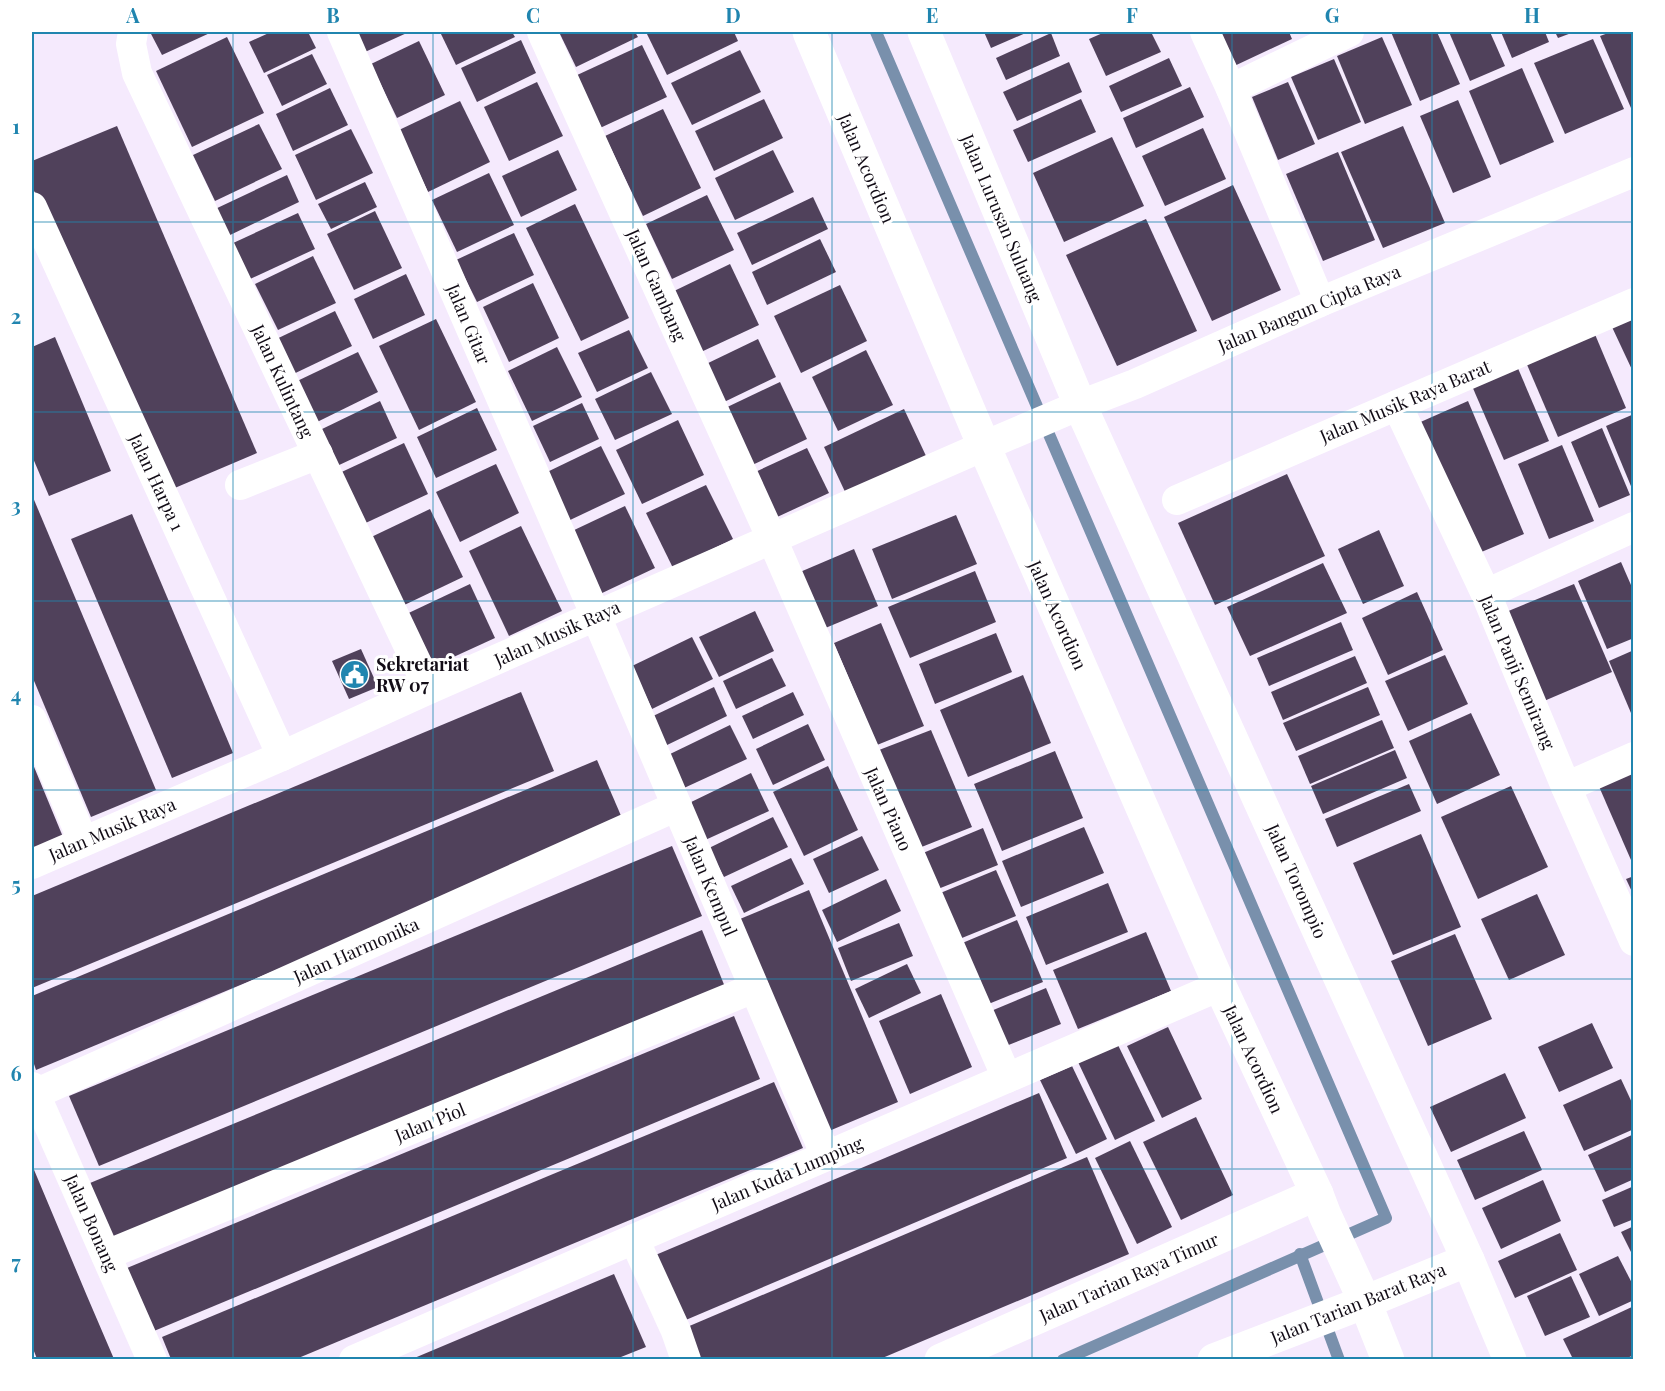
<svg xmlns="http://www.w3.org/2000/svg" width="1665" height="1391" viewBox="0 0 1665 1391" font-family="'Playfair Display',serif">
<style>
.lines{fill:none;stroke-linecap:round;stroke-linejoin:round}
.stream{stroke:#7990ac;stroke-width:12}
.building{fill:#50415b}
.minor{stroke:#fff;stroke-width:30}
.tertiary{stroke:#fff;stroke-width:33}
.grid{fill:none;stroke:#2085af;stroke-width:1.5;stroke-opacity:0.55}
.labels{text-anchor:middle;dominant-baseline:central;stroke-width:6;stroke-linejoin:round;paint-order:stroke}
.street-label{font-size:18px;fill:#120c16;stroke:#fff}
.poi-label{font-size:18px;font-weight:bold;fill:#120c16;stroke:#fff;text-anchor:start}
.neatline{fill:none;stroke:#2085af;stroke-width:2}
.grid-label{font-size:20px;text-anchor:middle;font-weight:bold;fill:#2085af}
</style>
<rect width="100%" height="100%" fill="#f5eafd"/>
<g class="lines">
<g class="stream">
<path d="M876 32 1386 1218 1063 1360"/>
<path d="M1300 1254 1339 1360"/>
</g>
</g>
<g class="building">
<path d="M150 32H212L162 55Z"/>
<path d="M271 32H308L316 48 264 73 249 42Z"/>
<path d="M356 32H409L365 52Z"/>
<path d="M440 32H512L515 37 456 65Z"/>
<path d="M559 32H635L638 37 576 67Z"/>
<path d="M646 32H734L738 41 667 75Z"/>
<path d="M984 32H1028L991 48Z"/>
<path d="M1105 32H1151L1161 52 1106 76 1089 39Z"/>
<path d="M1221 32H1289L1292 39 1230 68 1214 35Z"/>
<path d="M1391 32H1437L1460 84 1420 101Z"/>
<path d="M1449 32H1490L1505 66 1470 81Z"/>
<path d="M1501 32H1545L1549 42 1512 58Z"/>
<path d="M1555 32H1574L1558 38Z"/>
<path d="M1611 32H1634V115L1600 36Z"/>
<path d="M1051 33 1060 56 1006 80 996 58Z"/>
<path d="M227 37 264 113 192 147 156 71Z"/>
<path d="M1382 37 1412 105 1365 124 1337 56Z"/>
<path d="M1593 39 1624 109 1565 134 1534 63Z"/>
<path d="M521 40 536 73 477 102 461 68Z"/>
<path d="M419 41 445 95 397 118 371 64Z"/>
<path d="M642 45 667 97 600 128 575 76Z"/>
<path d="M740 50 761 92 692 125 671 83Z"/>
<path d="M312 54 327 84 282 106 267 75Z"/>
<path d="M1169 58 1182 86 1121 112 1109 86Z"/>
<path d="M1334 59 1361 122 1318 140 1291 77Z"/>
<path d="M1069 62 1082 92 1017 121 1003 92Z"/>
<path d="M1522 68 1554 142 1500 165 1469 91Z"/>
<path d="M537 82 563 136 509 161 484 107Z"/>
<path d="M1288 82 1315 144 1278 160 1252 97Z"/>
<path d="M1190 87 1204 117 1136 148 1123 118Z"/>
<path d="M330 88 348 125 293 151 276 114Z"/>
<path d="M764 99 783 138 714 171 695 131Z"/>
<path d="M1081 99 1096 132 1028 162 1013 130Z"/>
<path d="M1458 100 1491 177 1453 193 1420 116Z"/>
<path d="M460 101 490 162 428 192 399 130Z"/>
<path d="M663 109 701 188 643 216 605 136Z"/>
<path d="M259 124 282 169 215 201 193 155Z"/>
<path d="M117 126 257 453 163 493 32 186V161Z"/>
<path d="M1403 126 1445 223 1383 248 1341 152Z"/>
<path d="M1203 128 1226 179 1165 206 1142 156Z"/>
<path d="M351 129 373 173 316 200 295 155Z"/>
<path d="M1112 137 1144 206 1064 242 1033 173Z"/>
<path d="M558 150 577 190 521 217 502 176Z"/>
<path d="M773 150 794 192 735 220 715 178Z"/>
<path d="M1338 152 1375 240 1323 261 1286 174Z"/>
<path d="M489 173 514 225 457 252 432 200Z"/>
<path d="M287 175 299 202 226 237 213 210Z"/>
<path d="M365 182 377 207 331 229 318 204Z"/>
<path d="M1233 185 1281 290 1212 321 1164 217Z"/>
<path d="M707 195 734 250 672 279 646 224Z"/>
<path d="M813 197 828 229 752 265 737 233Z"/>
<path d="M575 204 629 318 581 341 526 228Z"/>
<path d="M375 211 402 268 354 290 327 234Z"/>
<path d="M298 213 315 249 248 280 231 244Z"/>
<path d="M1146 219 1197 331 1117 366 1066 255Z"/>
<path d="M514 233 534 275 477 302 456 260Z"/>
<path d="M820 239 836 272 767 305 752 272Z"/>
<path d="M313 256 336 303 278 330 255 284Z"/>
<path d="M730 264 759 325 701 352 672 292Z"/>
<path d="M406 274 425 315 373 339 354 299Z"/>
<path d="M533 283 559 338 509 362 483 307Z"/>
<path d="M840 285 867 341 801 373 774 316Z"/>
<path d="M335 311 352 346 285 378 268 343Z"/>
<path d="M1634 317V374L1612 327Z"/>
<path d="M436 319 476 402 419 430 379 346Z"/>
<path d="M629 330 648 368 597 392 578 353Z"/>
<path d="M1594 332 1626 408 1558 437 1525 360Z"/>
<path d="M55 337 111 471 49 496 32 456V347Z"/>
<path d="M758 339 776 377 722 403 704 365Z"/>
<path d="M557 347 582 397 532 421 508 371Z"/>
<path d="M866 350 893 405 838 431 812 377Z"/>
<path d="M358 352 378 392 313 424 293 383Z"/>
<path d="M1517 366 1549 441 1504 460 1472 386Z"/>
<path d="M651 372 672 414 615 440 595 399Z"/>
<path d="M780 382 807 439 748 467 721 410Z"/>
<path d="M380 401 397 438 337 466 320 430Z"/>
<path d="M1468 401 1524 534 1472 556 1416 424Z"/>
<path d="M582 403 599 439 550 462 533 426Z"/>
<path d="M477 408 497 450 436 478 417 437Z"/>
<path d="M904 409 927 458 847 496 824 447Z"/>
<path d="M1634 414V491H1633L1606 426Z"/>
<path d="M678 420 704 475 642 504 616 450Z"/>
<path d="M1602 428 1630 495 1599 508 1571 442Z"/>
<path d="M404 443 428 494 357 527 333 476Z"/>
<path d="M1562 445 1594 521 1549 539 1518 464Z"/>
<path d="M601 446 625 494 568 521 545 473Z"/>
<path d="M807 448 829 493 775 518 753 473Z"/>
<path d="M496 464 519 513 460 542 436 492Z"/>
<path d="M1287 474 1325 556 1215 605 1178 523Z"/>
<path d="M706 485 733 539 673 568 646 513Z"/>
<path d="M32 495 156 790 91 817 32 676Z"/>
<path d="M625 506 655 568 600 594 570 532Z"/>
<path d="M430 509 463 577 398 608 365 540Z"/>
<path d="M132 514 233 753 172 778 71 539Z"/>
<path d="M956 515 977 564 892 599 872 549Z"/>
<path d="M521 526 562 611 509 636 469 551Z"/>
<path d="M1379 530 1404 586 1363 604 1338 549Z"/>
<path d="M854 549 878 606 823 629 800 572Z"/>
<path d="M1621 562 1634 592V638L1607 649 1578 581Z"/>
<path d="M1323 563 1347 613 1250 656 1227 607Z"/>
<path d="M975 571 996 622 910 658 888 607Z"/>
<path d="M470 584 495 638 423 671 398 618Z"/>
<path d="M1574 584 1612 672 1544 701 1506 612Z"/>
<path d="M1417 592 1443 650 1388 675 1362 618Z"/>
<path d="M755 611 774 651 719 677 699 637Z"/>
<path d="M1341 622 1353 650 1269 686 1257 658Z"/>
<path d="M881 623 924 726 877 745 834 643Z"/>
<path d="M996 633 1012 672 935 704 919 664Z"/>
<path d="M692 637 713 679 652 709 632 666Z"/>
<path d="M361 649 378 687 349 699 332 661Z"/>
<path d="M1634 650V712L1631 713 1609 661Z"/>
<path d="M1445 655 1468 704 1408 731 1385 681Z"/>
<path d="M1355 656 1367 683 1283 720 1271 692Z"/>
<path d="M772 658 786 686 736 709 723 681Z"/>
<path d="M1023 675 1051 743 968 777 940 710Z"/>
<path d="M714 687 727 716 665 746 651 717Z"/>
<path d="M1368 687 1380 715 1296 751 1283 723Z"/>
<path d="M521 692 554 771 32 988V896Z"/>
<path d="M793 692 804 715 753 739 742 716Z"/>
<path d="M1471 713 1500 775 1437 804 1409 741Z"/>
<path d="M1382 720 1394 748 1310 784 1298 756Z"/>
<path d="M808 724 825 760 773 785 756 749Z"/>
<path d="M730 725 747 759 684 788 668 755Z"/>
<path d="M931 730 972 827 919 848 879 750Z"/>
<path d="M1395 750 1407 778 1323 814 1311 786Z"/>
<path d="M1055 751 1083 818 1002 851 974 784Z"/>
<path d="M597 760 625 825 36 1070 32 1058V996Z"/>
<path d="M32 762 63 837 32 850Z"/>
<path d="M828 766 858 830 804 856 773 792Z"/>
<path d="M1634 767V858L1631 860 1597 782Z"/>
<path d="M751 773 769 811 703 841 685 805Z"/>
<path d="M1409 784 1421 811 1337 847 1325 819Z"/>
<path d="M1511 786 1548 867 1478 899 1441 817Z"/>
<path d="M773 817 788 847 724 877 709 848Z"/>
<path d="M1084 827 1104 873 1021 907 1002 861Z"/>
<path d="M983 828 998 865 938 889 923 853Z"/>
<path d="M1421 834 1461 927 1393 955 1353 863Z"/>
<path d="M862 836 879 870 829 893 813 859Z"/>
<path d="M672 846 702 916 99 1166 69 1096Z"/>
<path d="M791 858 804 884 744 913 731 886Z"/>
<path d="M996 870 1016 916 957 940 938 894Z"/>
<path d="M1634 876V896L1626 879Z"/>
<path d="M886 879 901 911 837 942 822 910Z"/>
<path d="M1108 883 1128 932 1046 965 1026 917Z"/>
<path d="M809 890 898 1102 829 1131 740 919Z"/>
<path d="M1537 894 1565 955 1509 980 1481 919Z"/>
<path d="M1017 920 1043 982 986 1005 960 944Z"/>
<path d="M899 923 913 956 851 981 838 948Z"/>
<path d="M702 930 725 987 114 1240 90 1183Z"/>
<path d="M1146 932 1171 991 1078 1029 1053 970Z"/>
<path d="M1455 934 1492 1019 1428 1046 1391 961Z"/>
<path d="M907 964 921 993 869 1018 855 989Z"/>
<path d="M1046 988 1061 1024 1006 1046 991 1011Z"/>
<path d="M941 994 972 1067 910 1094 879 1021Z"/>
<path d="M734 1016 760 1079 154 1331 127 1268Z"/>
<path d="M1592 1023 1613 1068 1559 1092 1538 1047Z"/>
<path d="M1168 1027 1202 1099 1162 1118 1127 1046Z"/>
<path d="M1117 1043 1155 1121 1115 1140 1078 1062Z"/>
<path d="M1072 1066 1107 1139 1076 1154 1040 1080Z"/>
<path d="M1505 1073 1526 1118 1451 1152 1430 1107Z"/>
<path d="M1621 1079 1634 1107V1129L1584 1151 1563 1105Z"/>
<path d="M774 1082 803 1148 296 1359H171L162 1337Z"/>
<path d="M1039 1093 1067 1158 674 1325 646 1259Z"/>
<path d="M1196 1117 1233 1195 1181 1220 1143 1142Z"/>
<path d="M1524 1131 1542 1170 1475 1200 1457 1160Z"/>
<path d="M1634 1134V1179L1605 1192 1588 1155Z"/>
<path d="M1130 1141 1172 1227 1137 1244 1095 1158Z"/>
<path d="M1087 1157 1129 1254 880 1359H693L680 1330Z"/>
<path d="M32 1165 87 1296 114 1359H37L32 1346Z"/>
<path d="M1543 1180 1561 1221 1501 1249 1482 1208Z"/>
<path d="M1634 1186V1219L1614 1227 1602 1200Z"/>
<path d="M1634 1226V1258L1621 1232Z"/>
<path d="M1560 1233 1577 1270 1515 1298 1498 1261Z"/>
<path d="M1618 1256 1634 1287V1300L1599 1316 1579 1274Z"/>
<path d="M614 1274 646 1347 616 1359H412Z"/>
<path d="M1571 1276 1590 1317 1545 1336 1527 1296Z"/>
<path d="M1634 1306V1355L1625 1359H1573L1563 1339Z"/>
</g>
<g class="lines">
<g class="minor">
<path d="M133 32 131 44 137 73 429 689"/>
<path d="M342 32 596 616 826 1156"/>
<path d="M542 32 772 539 1007 1078"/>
<path d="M1205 32 1231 89 1320 302"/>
<path d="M1231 89 1349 32"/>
<path d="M32 207 282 756"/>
<path d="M1397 405 1486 594 1566 787 1634 941"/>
<path d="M240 485 318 454"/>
<path d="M1177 500 1634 303"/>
<path d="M1486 594 1634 527"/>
<path d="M32 720 83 841"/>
<path d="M1566 787 1634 757"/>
<path d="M32 864 282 756 429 689 984 446 1080 405 1135 384 1320 302 1634 172"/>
<path d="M32 1087 152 1360"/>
<path d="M35 1094 677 806"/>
<path d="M634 1239 676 1331 686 1360"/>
<path d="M106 1255 754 988"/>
<path d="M354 1360 1220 986"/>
</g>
<g class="tertiary">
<path d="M809 32 984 446 1220 986 1317 1194 1325 1215 1365 1302 1388 1360"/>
<path d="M924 32 1080 405 1468 1260 1510 1360"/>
<path d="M941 1360 1317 1194"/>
<path d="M1214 1360 1365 1302 1468 1260"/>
</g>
</g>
<path class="grid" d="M233 32V1360M433 32V1360M633 32V1360M832 32V1360M1032 32V1360M1232 32V1360M1432 32V1360M32 222H1634M32 412H1634M32 601H1634M32 790H1634M32 979H1634M32 1169H1634"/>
<defs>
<symbol id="civic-disc" viewBox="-11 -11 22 22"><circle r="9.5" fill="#2085af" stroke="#fff"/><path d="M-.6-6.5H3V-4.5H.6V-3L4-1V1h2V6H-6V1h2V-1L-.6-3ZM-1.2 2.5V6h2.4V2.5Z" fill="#fff"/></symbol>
</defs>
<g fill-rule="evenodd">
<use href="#civic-disc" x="338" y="658" width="33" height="33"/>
</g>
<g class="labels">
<g class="street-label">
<text transform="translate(867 168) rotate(67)">Jalan Acordion</text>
<text transform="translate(1002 218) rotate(67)">Jalan Lurusan Suluang</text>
<text transform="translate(657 285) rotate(66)">Jalan Gambang</text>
<text transform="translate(1309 308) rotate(-23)">Jalan Bangun Cipta Raya</text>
<text transform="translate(469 324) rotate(67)">Jalan Gitar</text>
<text transform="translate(283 381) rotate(65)">Jalan Kulintang</text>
<text transform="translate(1405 401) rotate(-23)">Jalan Musik Raya Barat</text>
<text transform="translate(157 482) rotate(65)">Jalan Harpa 1</text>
<text transform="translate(1058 615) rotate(66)">Jalan Acordion</text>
<text transform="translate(557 633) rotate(-24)">Jalan Musik Raya</text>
<text transform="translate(1518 672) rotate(67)">Jalan Panji Semirang</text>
<text transform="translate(889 809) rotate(66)">Jalan Piano</text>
<text transform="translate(112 829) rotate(-23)">Jalan Musik Raya</text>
<text transform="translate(1297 881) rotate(66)">Jalan Torompio</text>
<text transform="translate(711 886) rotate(67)">Jalan Kempul</text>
<text transform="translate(356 950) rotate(-24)">Jalan Harmonika</text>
<text transform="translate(1254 1059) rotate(65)">Jalan Acordion</text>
<text transform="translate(430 1122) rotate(-22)">Jalan Piol</text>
<text transform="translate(787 1173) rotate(-23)">Jalan Kuda Lumping</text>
<text transform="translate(92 1223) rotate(66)">Jalan Bonang</text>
<text transform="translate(1129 1277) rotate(-24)">Jalan Tarian Raya Timur</text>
<text transform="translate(1358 1303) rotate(-22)">Jalan Tarian Barat Raya</text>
</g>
<g class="poi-label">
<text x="376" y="664">Sekretariat<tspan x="376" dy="21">RW 07</tspan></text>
</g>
</g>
<rect width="1665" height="1391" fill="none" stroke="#ffffff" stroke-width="66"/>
<rect x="33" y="33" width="1599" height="1325" class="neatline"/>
<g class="grid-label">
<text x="133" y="23">A</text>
<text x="333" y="23">B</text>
<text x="533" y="23">C</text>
<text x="733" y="23">D</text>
<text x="932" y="23">E</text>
<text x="1132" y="23">F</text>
<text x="1332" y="23">G</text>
<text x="1532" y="23">H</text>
<text x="16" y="134">1</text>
<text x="16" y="324">2</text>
<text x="16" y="513">3</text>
<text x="16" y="702">4</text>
<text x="16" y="892">5</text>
<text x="16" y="1081">6</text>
<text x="16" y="1270">7</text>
</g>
</svg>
